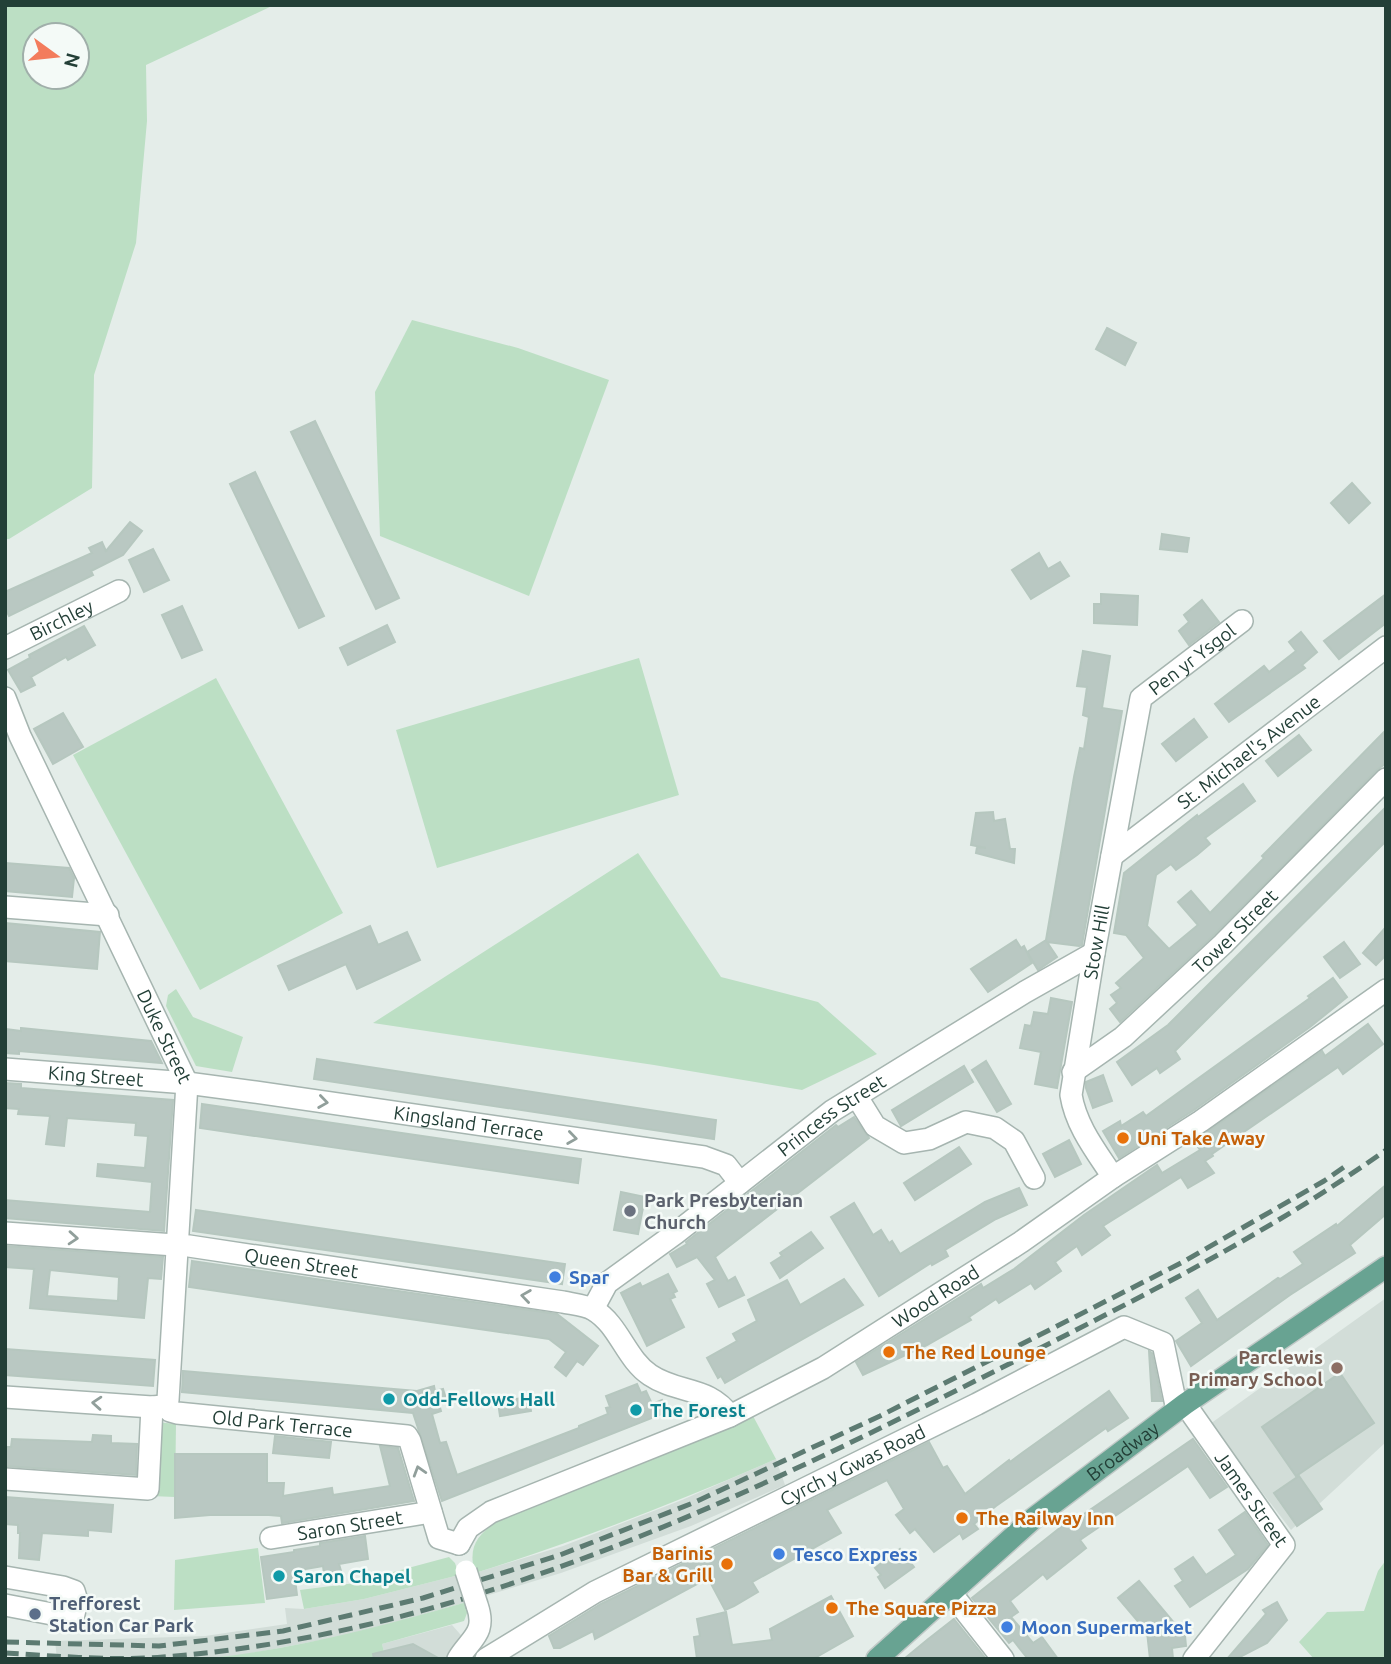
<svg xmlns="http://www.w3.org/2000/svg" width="1391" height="1664" viewBox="0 0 1391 1664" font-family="Ubuntu,sans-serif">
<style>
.built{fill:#d2ddd8}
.green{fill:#bcdfc4;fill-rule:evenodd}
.building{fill:#b9c8c2;stroke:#b6c7bf;stroke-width:2;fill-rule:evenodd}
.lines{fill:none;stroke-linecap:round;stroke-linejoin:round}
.minor-casing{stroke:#a6b5b0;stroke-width:24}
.major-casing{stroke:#c1c9c7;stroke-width:24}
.minor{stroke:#fff;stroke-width:21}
.major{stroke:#68a392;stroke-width:21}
.rail{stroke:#5d7b72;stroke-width:5;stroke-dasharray:14 7;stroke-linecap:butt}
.minor-bridge-casing{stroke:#a6b5b0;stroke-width:24;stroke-linecap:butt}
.minor-bridge{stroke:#fff;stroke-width:21}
.oneway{stroke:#919f9b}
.food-dot{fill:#e8710a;stroke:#f4faf7;stroke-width:2.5}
.worship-dot{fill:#6b7280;stroke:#f4faf7;stroke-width:2.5}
.shop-dot{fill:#3f7fe0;stroke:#f4faf7;stroke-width:2.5}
.education-dot{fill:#8d6e63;stroke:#f4faf7;stroke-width:2.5}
.culture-dot{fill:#0f9aa8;stroke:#f4faf7;stroke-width:2.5}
.service-dot{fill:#5c6f8a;stroke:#f4faf7;stroke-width:2.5}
.labels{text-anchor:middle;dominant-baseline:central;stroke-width:5;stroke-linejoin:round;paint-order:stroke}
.street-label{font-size:19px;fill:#233f37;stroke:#f4faf7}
.food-label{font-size:19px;font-weight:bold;fill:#c56008;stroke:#f4faf7;text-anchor:start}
.worship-label{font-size:19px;font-weight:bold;fill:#5b616d;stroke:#f4faf7;text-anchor:start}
.shop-label{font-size:19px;font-weight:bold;fill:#366cbe;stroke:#f4faf7;text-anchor:start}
.education-label{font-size:19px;font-weight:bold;fill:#785e54;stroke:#f4faf7;text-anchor:end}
.culture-label{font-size:19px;font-weight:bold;fill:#0d838f;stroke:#f4faf7;text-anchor:start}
.service-label{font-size:19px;font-weight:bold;fill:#4e5e75;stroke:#f4faf7;text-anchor:start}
</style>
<rect width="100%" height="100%" fill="#e4ede9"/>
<g class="built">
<path d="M1386 1298V1442L1291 1530 1210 1424Z"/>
<path d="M776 1459 785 1485 691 1526 561 1573 482 1597 475 1573 563 1546 682 1500Z"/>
<path d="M459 1575 467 1602 359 1633 242 1655 201 1659H57L55 1641 205 1636 287 1624 285 1608 304 1609 364 1599Z"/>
<path d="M452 1625 482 1659H372L385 1656 382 1644Z"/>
</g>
<g class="green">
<path d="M5 5H274L146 65 147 121 136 243 94 375 92 488 9 539H5ZM77 35V77H35V35Z"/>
<path d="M412 320 518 348 609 380 529 596 380 536 375 392Z"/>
<path d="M639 658 679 795 437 868 396 730Z"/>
<path d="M216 678 343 913 200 990 73 755Z"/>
<path d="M638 853 721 977 818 1002 877 1054 802 1090 654 1065 373 1023Z"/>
<path d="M176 989 193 1017 243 1037 232 1072 196 1066 166 1006 168 995Z"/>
<path d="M753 1416 776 1459C677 1502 578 1541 475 1573 466 1542 482 1531 506 1516Z"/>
<path d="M157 1422 176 1424 175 1497 151 1496Z"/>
<path d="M258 1548 265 1603 174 1610 175 1560Z"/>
<path d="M449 1557 455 1563 459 1575 364 1599 304 1609 300 1590 371 1581V1578Z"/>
<path d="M1386 1560V1659H1314L1299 1642 1327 1612 1364 1611 1378 1571Z"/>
<path d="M467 1602 469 1608 464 1621 382 1644 385 1656 372 1659H201C293 1650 379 1627 467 1602Z"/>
</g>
<g class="building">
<path d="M1107 328 1136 343 1125 365 1096 349Z"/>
<path d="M315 421 399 598 376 609 291 432Z"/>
<path d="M255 472 324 616 299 628 230 484Z"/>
<path d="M1352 483 1370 503 1349 523 1331 503Z"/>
<path d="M130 522 142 531 123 555 91 571 93 575 9 616 5 608V592L92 553 89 548 102 542 106 551Z"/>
<path d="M1162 534 1189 538 1187 552 1160 549Z"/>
<path d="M153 549 169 580 144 592 129 560Z"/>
<path d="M1039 553 1048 569 1060 562 1069 576 1031 599 1012 570Z"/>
<path d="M1101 594 1138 596 1137 625 1094 623V604H1101Z"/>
<path d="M1386 594V623L1339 659 1324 641Z"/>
<path d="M1202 600 1219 622 1189 645 1179 631 1189 622 1184 615Z"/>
<path d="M182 606 202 650 182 658 162 615Z"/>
<path d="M387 625 395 642 348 665 340 648Z"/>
<path d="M84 626 95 645 68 660 66 657 31 677 35 685 21 692 8 670 30 658 29 655Z"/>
<path d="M1301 632 1317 652 1302 665 1305 668 1229 722 1215 704 1264 666 1269 672 1296 651 1289 642Z"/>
<path d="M1083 651 1110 656 1102 708 1122 711 1082 945 1079 946 1047 942 1057 957 1038 970 1027 952 1046 940 1074 777 1080 748 1084 749 1089 717 1083 715 1087 687 1077 686Z"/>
<path d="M63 713 83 747 53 764 34 729Z"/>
<path d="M1194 719 1207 737 1176 761 1162 744Z"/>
<path d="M1386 730V763L1377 770 1214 935 1120 1022 1110 1009 1117 1003 1111 995 1121 988 1116 983 1144 958 1126 935 1114 933 1124 873 1197 815 1198 817 1243 784 1255 801 1205 838 1210 844 1197 855 1176 870 1171 864 1156 875 1147 926 1169 949 1198 925 1178 902 1191 891 1210 913 1264 858 1262 856Z"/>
<path d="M1299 735 1311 750 1278 776 1266 761Z"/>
<path d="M1386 807V841L1175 1051 1180 1059 1160 1073 1157 1068 1132 1085 1117 1062 1168 1025Z"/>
<path d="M993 812 994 821 1005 819 1010 849H1015L1014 863 976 853 977 847 986 848 971 845 976 813Z"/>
<path d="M5 863 69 868 74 878 72 897 5 891Z"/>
<path d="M5 923 100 932 97 969 5 961Z"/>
<path d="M370 926 378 945 407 932 420 960 357 989 346 964 289 990 278 966Z"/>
<path d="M1386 927V955L1376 965 1363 953Z"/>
<path d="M1016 940 1021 948 1024 946 1032 963 988 992 971 969Z"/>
<path d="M1344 942 1360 964 1340 978 1324 957Z"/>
<path d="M1333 978 1347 997 1310 1027 1194 1110 1119 1158 1103 1131 1120 1121 1121 1126 1143 1112 1146 1116 1310 998 1308 996Z"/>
<path d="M1051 998 1072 1002 1057 1088 1035 1084 1041 1052 1020 1048 1025 1025 1031 1026 1034 1012 1048 1014Z"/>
<path d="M1368 1024 1383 1044 1343 1074 1338 1067 1212 1154 1213 1156 1205 1161 1214 1173 1188 1188 1181 1177 1103 1226 1110 1235 1082 1255 1077 1246 1055 1262 1061 1271 1035 1289 1031 1283 999 1303 996 1299 969 1317 971 1320 927 1345 863 1375 856 1362 981 1284 983 1288 1014 1269 1084 1215 1157 1165 1162 1173 1200 1150 1194 1141 1322 1051 1325 1056Z"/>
<path d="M21 1028 151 1041 162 1063 19 1051V1054L5 1053V1029L21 1031Z"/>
<path d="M317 1059 716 1120 714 1139 314 1079Z"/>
<path d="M986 1061 1011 1104 997 1112 972 1070Z"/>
<path d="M964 1066 973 1082 901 1126 892 1110Z"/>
<path d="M1103 1075 1112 1101 1093 1108 1086 1088V1082Z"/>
<path d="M5 1083 21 1084V1088L173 1100 164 1231 5 1218V1200L150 1212 152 1182 97 1176 98 1164 145 1168 148 1136 135 1135 136 1123 67 1118 64 1146 46 1144 50 1116 18 1114 19 1109 5 1108Z"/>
<path d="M202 1104 581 1159 578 1183 200 1128Z"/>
<path d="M854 1117 869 1138 715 1257 728 1281 735 1277 744 1295 719 1307 707 1284 715 1280 697 1257 677 1267 670 1254 687 1244 686 1242 836 1125 838 1127Z"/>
<path d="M1069 1140 1081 1164 1055 1177 1043 1154Z"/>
<path d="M959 1147 971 1164 915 1200 904 1183Z"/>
<path d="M1386 1185V1214L1350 1245 1355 1253 1290 1295 1191 1366 1176 1341 1202 1323 1186 1298 1198 1290 1217 1320 1278 1278 1280 1279 1303 1264 1294 1252 1336 1224 1337 1226Z"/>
<path d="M1019 1188 1027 1205 996 1219 945 1250 948 1256 932 1265 931 1263 879 1296 831 1217 854 1203 873 1235 881 1230 889 1243 892 1241 900 1254 985 1202Z"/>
<path d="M621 1192 645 1197 638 1234 614 1230Z"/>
<path d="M196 1210 565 1264 562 1284 193 1231Z"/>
<path d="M811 1232 823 1248 780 1278 771 1263 782 1256 780 1253Z"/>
<path d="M5 1246 163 1257 161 1279 148 1278 144 1318 30 1308 34 1269 5 1267ZM50 1270 119 1277 118 1301 47 1296Z"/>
<path d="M192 1261 557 1314 598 1346 583 1365 577 1361 566 1376 555 1367 566 1352 549 1339 189 1287Z"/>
<path d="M668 1274 677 1291 673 1293 675 1297 670 1299 684 1327 647 1346 621 1293 640 1283 642 1287Z"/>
<path d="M844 1279 863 1305 725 1383 721 1376 718 1378 707 1358 737 1341 733 1334 757 1321 748 1300 787 1280 800 1305Z"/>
<path d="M5 1349 155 1360 153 1386 5 1375Z"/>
<path d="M1149 1351 1152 1353 1162 1401H1152Z"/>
<path d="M183 1371 417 1391 434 1386 435 1391 443 1389 447 1402 439 1404 441 1411 432 1414 440 1443 446 1442 457 1475 579 1428V1426L608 1414 606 1408 610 1407 606 1396 637 1384 641 1393 646 1391 652 1404 662 1400 667 1412 442 1501 413 1413 182 1392Z"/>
<path d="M1340 1373 1374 1423 1296 1476 1262 1427Z"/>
<path d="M1109 1391 1128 1418 1108 1431 1106 1428 996 1506 974 1524 978 1529 963 1539 960 1533 934 1552 915 1529 910 1533 896 1515 904 1509 887 1480 827 1510 841 1533 752 1582 758 1592 734 1606 725 1610 708 1578 595 1639 593 1631 560 1648H554L549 1636 601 1604 929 1442 943 1468 947 1466 965 1494 1009 1460 1010 1462 1022 1453Z"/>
<path d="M529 1397 531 1411 500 1416 498 1402Z"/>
<path d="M93 1435 111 1436V1443L137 1444 136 1475 5 1466V1447H11L12 1439 92 1442Z"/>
<path d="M275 1436 331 1442 329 1458 273 1453Z"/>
<path d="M1193 1439 1227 1487 1210 1498 1188 1466 1080 1540 1086 1548 1047 1579 1043 1574 1010 1601 1018 1612 1011 1617 1033 1643 1042 1637 1058 1659H1028L1013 1640 1009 1643 972 1598 1066 1523 1068 1525Z"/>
<path d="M380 1446 398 1448 414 1501 282 1523 281 1516 269 1515H210L175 1518V1454H267V1483H284L283 1496 332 1488 333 1495 390 1486Z"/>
<path d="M1299 1476 1322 1509 1297 1526 1274 1493Z"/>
<path d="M5 1497 113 1505 111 1532 88 1530V1536L42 1533 39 1560 19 1558 20 1533H18V1525L5 1524Z"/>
<path d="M1245 1512 1268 1545 1248 1569 1190 1607 1175 1586 1183 1581 1175 1569 1193 1557 1206 1575 1236 1555 1219 1530Z"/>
<path d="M365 1536 368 1559 339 1564 341 1571 324 1573 323 1566 294 1571 297 1595 267 1599 261 1557 294 1552V1550L320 1546V1543Z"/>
<path d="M900 1549 914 1567 885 1588 878 1577 881 1575 875 1568Z"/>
<path d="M1139 1581 1185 1636 1186 1646 1172 1648 1173 1659H1150L1147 1632 1118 1598Z"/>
<path d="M831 1596 853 1636 813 1659H697L694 1637 700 1636 697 1619 726 1612 732 1645 772 1640 770 1629Z"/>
<path d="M1277 1602 1287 1620 1267 1643 1236 1659H1227L1266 1614 1263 1610Z"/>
<path d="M954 1619 986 1659H904L927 1640Z"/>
<path d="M413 1644 440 1659H374L373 1654Z"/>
</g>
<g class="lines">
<defs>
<g id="minor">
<path id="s1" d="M5 648 119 591"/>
<path id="s2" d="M5 698 20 736 187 1083 168 1400 165 1405"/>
<path id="s3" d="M1112 856 1386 647"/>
<path d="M5 907 108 915"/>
<path id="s4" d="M5 1069 187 1083 255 1092 704 1157 726 1165 740 1183"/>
<path id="s5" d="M1073 1072 1123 1037 1223 944 1386 779"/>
<path d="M857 1097 875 1126 904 1143 929 1139 966 1122 995 1128 1014 1141 1034 1178"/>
<path id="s6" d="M1113 1177C1096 1151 1076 1126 1071 1095L1094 953 1141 698 1242 621"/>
<path id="s7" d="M5 1233 189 1246 563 1302C572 1304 586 1305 594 1310 619 1325 626 1359 650 1375 678 1394 709 1386 730 1416"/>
<path id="s8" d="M593 1309 607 1283 676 1233 832 1111 1025 992 1094 953"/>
<path d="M5 1397 152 1407 163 1406"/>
<path id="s9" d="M1185 1404 1284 1545 1194 1659"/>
<path id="s10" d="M165 1405 170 1411 177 1413 407 1436 410 1441 439 1538 459 1544"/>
<path d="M5 1479 148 1489 152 1407"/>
<path id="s11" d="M271 1538 431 1512"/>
<path id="s12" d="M459 1544 468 1528 491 1512 730 1416 823 1368 1021 1242 1113 1177 1201 1121 1386 990"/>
<path d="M5 1577 63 1587 74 1591 77 1601 73 1618 5 1605"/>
<path d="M951 1593 1003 1659"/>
<path d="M458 1659C471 1638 487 1633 477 1605"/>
<path id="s13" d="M486 1659 595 1592 977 1404 1124 1327 1163 1343 1177 1410"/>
</g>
<g id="major">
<path id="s14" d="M877 1659 1034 1518 1185 1404 1386 1267"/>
</g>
</defs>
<use href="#minor" class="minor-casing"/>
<use href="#major" class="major-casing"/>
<use href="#minor" class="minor"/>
<use href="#major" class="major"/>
<g class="rail">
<path d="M5 1642 159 1646 283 1631 423 1598 560 1555 693 1503 880 1416 1181 1263 1324 1181 1347 1165"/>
<path d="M5 1653C55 1656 114 1661 163 1657 462 1634 738 1501 1001 1368 1133 1301 1265 1236 1386 1150"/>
</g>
<defs>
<path id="minor-bridge" d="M466 1571 477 1605"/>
</defs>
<use href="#minor-bridge" class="minor-bridge-casing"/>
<use href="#minor-bridge" class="minor-bridge"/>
</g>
<defs><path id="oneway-chevron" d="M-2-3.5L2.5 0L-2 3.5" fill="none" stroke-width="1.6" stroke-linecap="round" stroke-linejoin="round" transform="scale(1.75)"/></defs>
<g class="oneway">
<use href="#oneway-chevron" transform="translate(323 1102) rotate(8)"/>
<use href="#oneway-chevron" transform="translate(572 1138) rotate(8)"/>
<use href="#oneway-chevron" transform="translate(73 1238) rotate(4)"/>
<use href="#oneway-chevron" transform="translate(526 1296) rotate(-172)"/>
<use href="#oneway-chevron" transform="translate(97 1403) rotate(-176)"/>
<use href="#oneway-chevron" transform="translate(419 1471) rotate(-107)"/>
</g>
<g class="food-dot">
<circle cx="1123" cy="1138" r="7"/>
<circle cx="889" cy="1352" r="7"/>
<circle cx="962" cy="1518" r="7"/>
<circle cx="727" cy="1564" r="7"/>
<circle cx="832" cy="1608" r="7"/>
</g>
<circle class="worship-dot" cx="630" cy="1211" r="7"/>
<g class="shop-dot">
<circle cx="555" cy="1277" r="7"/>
<circle cx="779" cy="1554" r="7"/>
<circle cx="1007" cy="1627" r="7"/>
</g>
<circle class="education-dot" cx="1337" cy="1368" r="7"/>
<g class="culture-dot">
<circle cx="389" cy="1399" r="7"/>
<circle cx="636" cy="1410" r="7"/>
<circle cx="279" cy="1576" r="7"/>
</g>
<circle class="service-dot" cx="35" cy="1614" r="7"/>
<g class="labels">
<g class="street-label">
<text stroke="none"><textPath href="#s1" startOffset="63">Birchley</textPath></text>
<text stroke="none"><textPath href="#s6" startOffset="560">Pen yr Ysgol</textPath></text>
<text stroke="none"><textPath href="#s3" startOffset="172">St. Michael's Avenue</textPath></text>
<text stroke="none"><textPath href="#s5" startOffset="215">Tower Street</textPath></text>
<text stroke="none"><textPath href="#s6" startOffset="248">Stow Hill</textPath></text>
<text stroke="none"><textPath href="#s2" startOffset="374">Duke Street</textPath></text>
<text stroke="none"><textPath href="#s4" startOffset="91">King Street</textPath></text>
<text stroke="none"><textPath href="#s8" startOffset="310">Princess Street</textPath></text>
<text stroke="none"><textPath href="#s4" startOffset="467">Kingsland Terrace</textPath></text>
<text stroke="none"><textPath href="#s7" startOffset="298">Queen Street</textPath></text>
<text stroke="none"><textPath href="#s12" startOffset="542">Wood Road</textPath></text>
<text stroke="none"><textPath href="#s10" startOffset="121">Old Park Terrace</textPath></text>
<text stroke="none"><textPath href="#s14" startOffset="322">Broadway</textPath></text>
<text stroke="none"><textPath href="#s13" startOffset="415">Cyrch y Gwas Road</textPath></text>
<text stroke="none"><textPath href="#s9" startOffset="116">James Street</textPath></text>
<text stroke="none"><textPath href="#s11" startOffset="80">Saron Street</textPath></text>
</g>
<g class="food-label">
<text x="1137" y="1138">Uni Take Away</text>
<text x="903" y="1352">The Red Lounge</text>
<text x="976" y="1518">The Railway Inn</text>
<text x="713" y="1553" text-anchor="end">Barinis<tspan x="713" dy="22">Bar &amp; Grill</tspan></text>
<text x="846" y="1608">The Square Pizza</text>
</g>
<g class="worship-label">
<text x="644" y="1200">Park Presbyterian<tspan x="644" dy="22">Church</tspan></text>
</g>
<g class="shop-label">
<text x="569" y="1277">Spar</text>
<text x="793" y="1554">Tesco Express</text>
<text x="1021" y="1627">Moon Supermarket</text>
</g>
<g class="education-label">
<text x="1323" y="1357">Parclewis<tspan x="1323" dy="22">Primary School</tspan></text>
</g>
<g class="culture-label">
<text x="403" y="1399">Odd-Fellows Hall</text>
<text x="650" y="1410">The Forest</text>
<text x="293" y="1576">Saron Chapel</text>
</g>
<g class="service-label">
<text x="49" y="1603">Trefforest<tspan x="49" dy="22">Station Car Park</tspan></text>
</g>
</g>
<rect width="1391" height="1664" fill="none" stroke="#233f37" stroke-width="14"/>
<g transform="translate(56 56) rotate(105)"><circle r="33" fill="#f4faf7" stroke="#a0afaa" stroke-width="2"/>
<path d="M0-5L12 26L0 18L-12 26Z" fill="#f37c5c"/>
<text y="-10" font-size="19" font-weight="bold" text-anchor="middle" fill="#233f37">N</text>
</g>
</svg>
